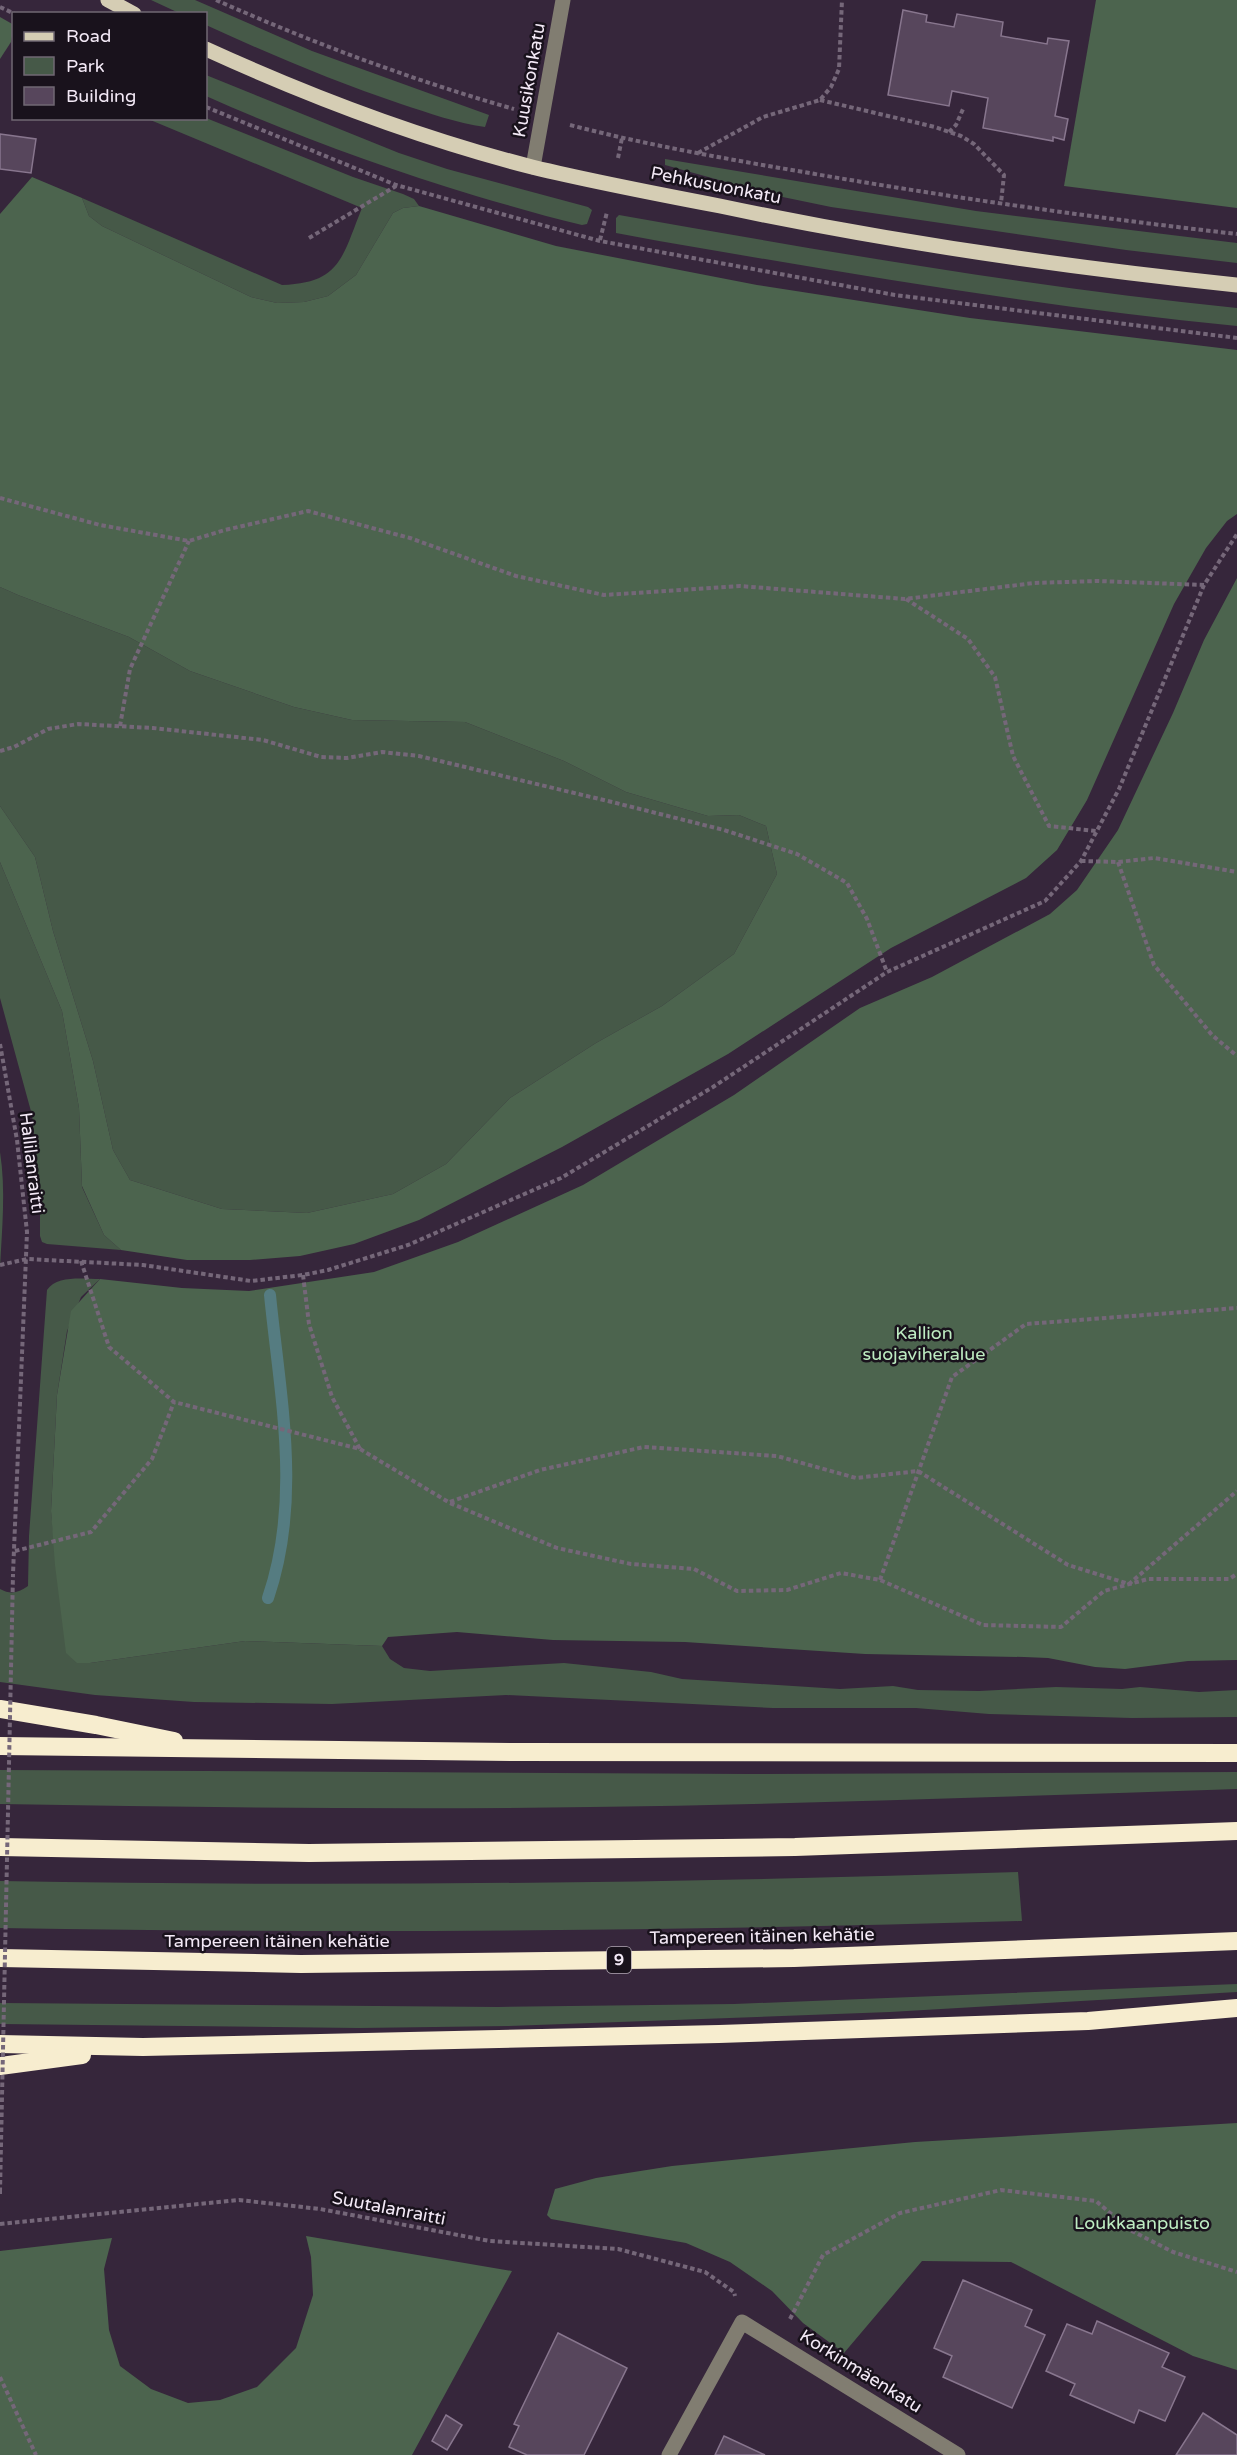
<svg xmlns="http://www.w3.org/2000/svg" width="1237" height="2455" viewBox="0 0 1237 2455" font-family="'Varela Round',sans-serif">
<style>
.green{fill:#465948}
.forest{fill:#4c644e}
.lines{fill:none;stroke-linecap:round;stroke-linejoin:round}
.stream{stroke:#557c81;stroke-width:12}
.building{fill:#57465c;stroke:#88768e;stroke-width:1.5}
.path{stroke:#756779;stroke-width:4;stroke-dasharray:4.5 3;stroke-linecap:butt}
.minor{stroke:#817d71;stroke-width:15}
.major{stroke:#d5cdb4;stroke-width:15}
.highway{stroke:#f7edcf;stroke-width:18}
.path-bridge{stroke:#756779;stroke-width:4;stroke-dasharray:4.5 3;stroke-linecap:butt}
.labels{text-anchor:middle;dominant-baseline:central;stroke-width:5;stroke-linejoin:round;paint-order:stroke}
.shield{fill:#19121c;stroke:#b2a8b5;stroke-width:1.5}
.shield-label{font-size:16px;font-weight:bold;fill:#f3e9f6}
.street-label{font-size:18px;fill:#f3e9f6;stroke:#19121c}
.park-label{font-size:18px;fill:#beecc2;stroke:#19121c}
</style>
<rect width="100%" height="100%" fill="#36263b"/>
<g class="green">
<path d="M151 0H195L312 51 489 115 485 127C456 123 429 113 401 104 335 82 269 54 206 25V14L179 13Z"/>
<path d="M206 75 399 153 447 169 588 207 592 210 587 224 582 225C547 217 511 206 476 196 384 168 293 135 206 96Z"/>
<path d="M206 118 353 177 403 194 414 199 419 206 403 208 393 213 356 275 328 296 304 302 277 303 251 297 102 226 89 216 82 198 282 285C341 283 342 257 362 208L148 119Z"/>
<path d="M665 159 976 211 1237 243V263L1126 250 831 207 773 195 665 165Z"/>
<path d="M619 215C824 251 1029 287 1237 308V326C1043 307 851 274 659 241L616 233V218Z"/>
<path d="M0 587 18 595 129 637 190 671 294 707 352 720 465 722 564 761 626 792 708 816 739 815 766 826 777 874 734 954 662 1006 596 1043 510 1098 446 1164 393 1194 307 1213 222 1209 130 1180 113 1150 93 1061 53 931 35 857 0 806Z"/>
<path d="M0 862 62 1011 79 1108 82 1187 104 1235 121 1250 47 1244 42 1242 40 1236V1197L32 1115 0 998Z"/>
<path d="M0 1152C6 1190 2 1229 0 1268Z"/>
<path d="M100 1279 81 1297 67 1331 57 1395 51 1511 59 1591 90 1663 245 1641 382 1646 390 1659 404 1668 430 1671 564 1663 651 1672 682 1679 840 1689 893 1686 918 1690 979 1691 1056 1687 1122 1689 1140 1687 1199 1692 1237 1690V1717L1132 1718 989 1714 916 1708H773L506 1695 332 1704 194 1702 95 1695 0 1682V1589C11 1595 18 1593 28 1586L29 1536 47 1290C57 1275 83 1279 100 1279Z"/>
<path d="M0 1770 750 1774 1237 1772V1789C1022 1796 806 1804 591 1807 394 1810 197 1807 0 1804Z"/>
<path d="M1018 1872 1022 1921C681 1931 340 1934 0 1928V1881C339 1887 679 1883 1018 1872Z"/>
<path d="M1237 1984V1992L890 2012 509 2026 359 2028 0 2024V2003L498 2007 734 2004Z"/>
</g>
<g class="forest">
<path d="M1096 0H1237V208L1064 186Z"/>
<path d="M0 17 14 25 11 42 0 59Z"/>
<path d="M32 177 82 198 89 216 102 226 251 297 277 303 304 302 328 296 356 275 393 213 403 208 419 206 556 246 757 285 970 318 1237 350V514L1227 521 1206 548 1174 604 1087 800 1057 850 1026 878 891 948 728 1054 562 1147 419 1220 354 1244 300 1256 250 1260H187L121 1250 104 1235 82 1186 79 1108 62 1011 0 862V806L35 857 53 931 93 1061 113 1150 130 1180 222 1209 307 1213 393 1194 446 1164 510 1098 596 1043 662 1006 734 954 777 874 766 826 739 815 708 816 626 792 564 761 465 722 352 720 294 707 190 671 129 637 18 595 0 587V214Z"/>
<path d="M1237 578V1660L1188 1661 1125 1669 1095 1667 1048 1658 1024 1657 865 1654 685 1642 553 1640 457 1632 388 1637 382 1646 245 1641 90 1663H77L66 1653 55 1565 51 1511 57 1395 71 1311 100 1279 182 1288 249 1291 374 1272 458 1242 583 1185 734 1095 860 1008 932 977 1050 914 1077 890 1118 830 1173 713 1204 640Z"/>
<path d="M1237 2123V2370L1193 2356 1011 2262 922 2261 844 2353 803 2323 772 2291 730 2262 686 2243 551 2219 547 2215 555 2189 596 2178 672 2166 822 2151 915 2142Z"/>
<path d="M306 2236 512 2271 412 2455H0V2251L112 2238 104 2269 109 2330 120 2366 151 2389 188 2403 220 2400 257 2387 296 2348 313 2295 311 2257Z"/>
</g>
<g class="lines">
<path class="stream" d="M268 1598C302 1499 280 1396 270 1295"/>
</g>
<g class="building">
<path d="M903 10 927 15 926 22 954 27 957 14 1003 22 1001 36 1047 44 1048 38 1069 41 1055 116 1068 119 1064 140 1053 137V141L983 128 988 98 952 91 949 106 888 95Z"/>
<path d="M0 134 36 139 31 173 0 169Z"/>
<path d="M963 2280 1032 2310 1025 2326 1045 2335 1012 2408 943 2377 952 2356 934 2348Z"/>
<path d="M1097 2321 1169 2353 1162 2367 1185 2377 1165 2421 1139 2410 1134 2423 1070 2395 1075 2384 1046 2371 1067 2324 1092 2334Z"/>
<path d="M558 2333 627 2368 584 2455H527L509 2447 519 2426 514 2424Z"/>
<path d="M1203 2413 1237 2435V2455H1176Z"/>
<path d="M446 2415 462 2425 447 2450 432 2441Z"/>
<path d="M724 2436 765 2455H715Z"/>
</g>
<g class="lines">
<g class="path">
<path d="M216 0C313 43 412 80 514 109"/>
<path d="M0 7 15 14"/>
<path d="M820 100 935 127 961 136 974 144 1004 175 1001 203"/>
<path d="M206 107 396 185 600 241 895 295 1237 338"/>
<path d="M570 125C651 146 733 160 815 174 955 198 1096 218 1237 234"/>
<path d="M949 132 956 125 963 109"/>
<path d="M698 153 763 117 820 100 831 87 839 69 842 0"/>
<path d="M618 158 622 138"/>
<path d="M309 238 396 186"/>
<path d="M600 240 607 212"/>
<path d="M0 498 100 525 189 541 225 530 308 511 410 538 516 576 604 595 740 586 905 599 1034 583 1098 581 1204 585"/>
<path d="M906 599 968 639 995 677 1013 756 1049 826 1096 831"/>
<path d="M120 726 130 669 189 541"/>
<path d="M0 751 14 747 48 729 78 724 153 728 263 740 321 757 347 758 382 752 419 756 612 802 724 830 797 854 847 883 867 919 887 972"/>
<path d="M1081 861 1118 862 1154 858 1237 872"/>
<path d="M1118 862 1154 965 1212 1035 1237 1056"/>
<path d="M0 1044 17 1140 27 1232 13 1574"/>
<path d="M81 1261 109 1347 174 1402 360 1449 450 1503 557 1548 631 1564 694 1569 737 1591 787 1590 841 1573 880 1580 983 1625 1061 1627 1104 1591 1148 1579H1229L1237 1574"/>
<path d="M0 1265 27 1259 143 1265 251 1281 303 1275 328 1270 408 1245 561 1178 713 1087 887 972 1045 901 1081 861 1119 789 1204 585 1237 534"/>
<path d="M303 1275 309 1324 332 1397 360 1449"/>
<path d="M450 1502 540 1470 644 1447 777 1456 856 1478 918 1471 1068 1565 1129 1584 1237 1491"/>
<path d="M15 1551 91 1532 152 1459 174 1402"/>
<path d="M880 1580 952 1377 1026 1324 1237 1308"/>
<path d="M0 2194V2192"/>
<path d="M0 2224 239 2200 320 2209 490 2241 618 2249 705 2272 734 2292 735 2296"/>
<path d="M790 2319 823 2255 900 2213 1001 2190 1096 2201 1130 2230 1173 2252 1237 2272"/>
<path d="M0 2377 36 2455"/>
</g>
<g class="minor">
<path d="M533 167 563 0"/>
<path d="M669 2455 742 2322 958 2455"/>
</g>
<g class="major">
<path d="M108 0 134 14"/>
<path d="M206 49C311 97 419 138 532 167 594 182 657 194 720 206 890 242 1064 267 1237 285"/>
</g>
<g class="highway">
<path d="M0 1709 96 1725 174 1741"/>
<path d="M0 1746 513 1752 1237 1753"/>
<path d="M0 1847 309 1853 795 1847 1237 1831"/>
<path d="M0 1958 301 1964 794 1958 1237 1941"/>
<path d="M0 2044 143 2047 719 2034 1088 2021 1237 2008"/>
<path d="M0 2066 82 2055"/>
</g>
<path class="path-bridge" d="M0 2192 13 1574"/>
</g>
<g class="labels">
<rect class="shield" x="607" y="1947" width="24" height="26" rx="4.5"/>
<g class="shield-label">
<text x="619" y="1960">9</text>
</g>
<g class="street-label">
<text transform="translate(529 80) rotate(-80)">Kuusikonkatu</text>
<text transform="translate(716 185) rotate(11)">Pehkusuonkatu</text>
<text transform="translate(32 1163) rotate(83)">Hallilanraitti</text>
<text transform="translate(762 1936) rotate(-1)">Tampereen itäinen kehätie</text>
<text x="277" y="1941">Tampereen itäinen kehätie</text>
<text transform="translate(389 2208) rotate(11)">Suutalanraitti</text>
<text transform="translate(861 2371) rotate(32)">Korkinmäenkatu</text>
</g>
<g class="park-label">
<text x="924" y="1333">Kallion<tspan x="924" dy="21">suojaviheralue</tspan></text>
<text x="1142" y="2223">Loukkaanpuisto</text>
</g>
</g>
<rect x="12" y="12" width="195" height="108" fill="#19121c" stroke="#706873" stroke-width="1.5"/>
<rect x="24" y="32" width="30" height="9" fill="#d5cdb4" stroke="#706873" stroke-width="1.5"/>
<text x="66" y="42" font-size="18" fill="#f3e9f6">Road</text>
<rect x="24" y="57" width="30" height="18" fill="#465948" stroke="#706873" stroke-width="1.5"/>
<text x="66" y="72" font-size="18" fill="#f3e9f6">Park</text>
<rect x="24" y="87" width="30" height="18" fill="#57465c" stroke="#706873" stroke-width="1.5"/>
<text x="66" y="102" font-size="18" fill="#f3e9f6">Building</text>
</svg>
